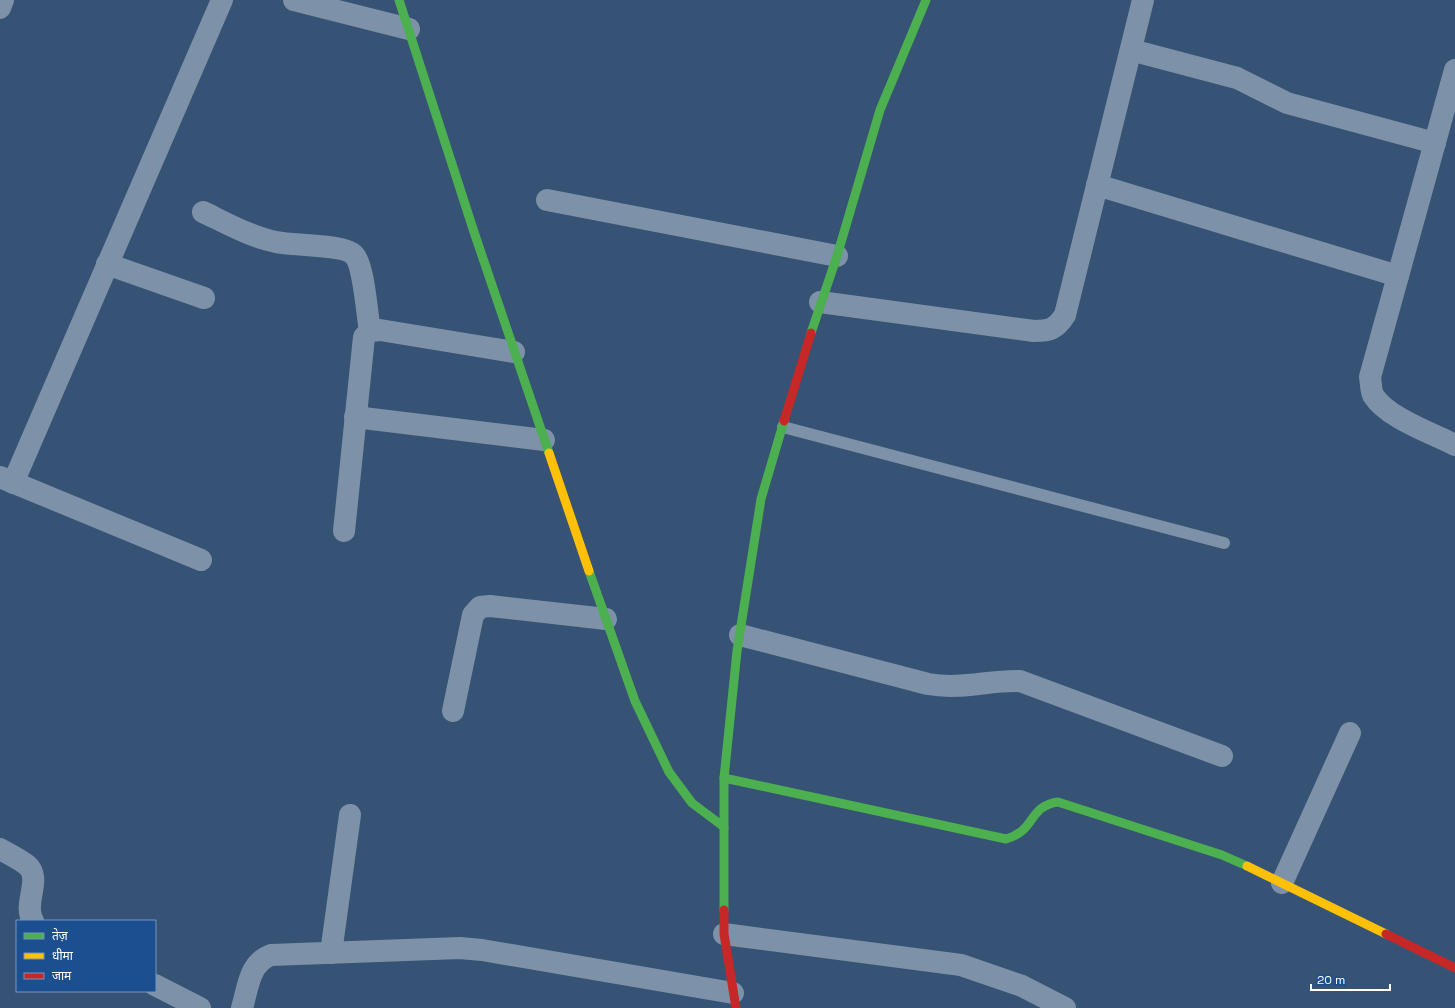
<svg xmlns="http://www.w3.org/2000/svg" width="1455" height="1008" viewBox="0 0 1455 1008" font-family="'Space Grotesk','Noto Sans Devanagari',sans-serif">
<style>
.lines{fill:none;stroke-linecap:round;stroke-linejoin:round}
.lane{stroke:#7d92a8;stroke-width:12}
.street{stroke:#7d92a8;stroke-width:22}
.fast{stroke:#4caf50;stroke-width:9}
.slow{stroke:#ffc107;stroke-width:9}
.jam{stroke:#c62828;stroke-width:9}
</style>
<rect width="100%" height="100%" fill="#365274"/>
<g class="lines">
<path class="lane" d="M783 427 1224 543"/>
<g class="street">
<path d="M294 0 409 29"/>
<path d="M0 8 3 0"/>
<path d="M1131 50 1237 78 1287 103 1435 143"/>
<path d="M1455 70 1370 377C1371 383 1371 391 1373 395 1387 418 1432 433 1455 445"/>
<path d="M1097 185 1398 276"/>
<path d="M547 200 837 256"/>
<path d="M203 212C226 223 251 237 276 242 292 246 344 244 354 255 364 265 367 315 370 331"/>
<path d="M107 264 204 298"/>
<path d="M820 302 1034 331C1050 331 1056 329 1065 315L1143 0"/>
<path d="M355 417 544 440"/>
<path d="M0 477 201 560"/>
<path d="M13 483 222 0"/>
<path d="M344 531 364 337 370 331 380 330 514 352"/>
<path d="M740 635 928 684C961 690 988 680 1020 681L1222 756"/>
<path d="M453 711 473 615 480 607 490 606 606 619"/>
<path d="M0 849C9 854 19 859 27 865 43 879 22 904 33 921"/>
<path d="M1282 883 1350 733"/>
<path d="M724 934 961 965 1022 986 1065 1008"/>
<path d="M331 953 350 815"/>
<path d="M155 985 200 1008"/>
<path d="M242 1008C248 988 249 963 271 955L460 948 482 950 733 993"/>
</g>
<g class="fast">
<path d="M399 0 474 232 549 453"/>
<path d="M811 333 837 256 880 110 926 0"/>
<path d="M589 571 635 701 669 772 692 803 724 827"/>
<path d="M724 778 1006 839C1036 831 1028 806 1058 802L1222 855 1247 866"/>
<path d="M724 910V778L737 651 761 499 784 421"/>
</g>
<g class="slow">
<path d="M549 453 589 571"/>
<path d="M1247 866 1386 934"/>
</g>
<g class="jam">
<path d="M784 421 811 333"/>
<path d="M724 910V934L736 1008"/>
<path d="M1386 934 1455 968"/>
</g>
</g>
<rect x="16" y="920" width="140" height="72" fill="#1b4f8f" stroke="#7695bc"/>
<rect x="24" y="933" width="20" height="6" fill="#4caf50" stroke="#7695bc"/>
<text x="52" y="940" font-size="12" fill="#ffffff">तेज़</text>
<rect x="24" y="953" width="20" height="6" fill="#ffc107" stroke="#7695bc"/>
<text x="52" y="960" font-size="12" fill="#ffffff">धीमा</text>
<rect x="24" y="973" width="20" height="6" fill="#c62828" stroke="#7695bc"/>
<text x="52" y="980" font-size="12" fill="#ffffff">जाम</text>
<path d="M1311 984v6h79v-6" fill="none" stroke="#ffffff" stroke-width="2"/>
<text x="1317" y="984" font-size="12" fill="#ffffff" stroke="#1b4f8f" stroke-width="3" paint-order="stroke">20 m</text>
</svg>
